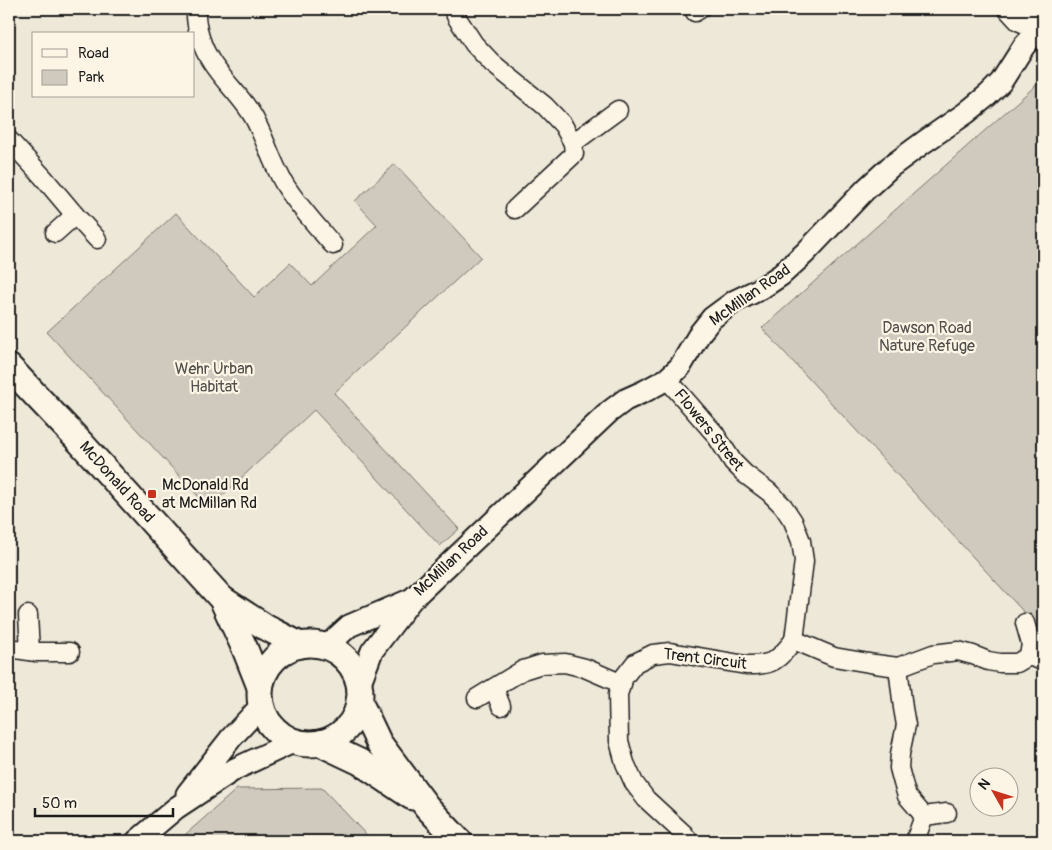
<svg xmlns="http://www.w3.org/2000/svg" width="1052" height="850" viewBox="0 0 1052 850" font-family="Pangolin,sans-serif">
<style>
.green{fill:#cfcabd;stroke:#76736c}
.lines{fill:none;stroke-linecap:round;stroke-linejoin:round}
.minor-casing{stroke:#1c1c1c;stroke-width:21}
.tertiary-casing{stroke:#1c1c1c;stroke-width:25}
.secondary-casing{stroke:#1c1c1c;stroke-width:29}
.minor{stroke:#fcf5e5;stroke-width:18}
.tertiary{stroke:#fcf5e5;stroke-width:21}
.secondary{stroke:#fcf5e5;stroke-width:25}
.poi-dot{fill:#c8321e;stroke:#fcf5e5;stroke-width:2}
.labels{text-anchor:middle;dominant-baseline:central;stroke-width:4.5;stroke-linejoin:round;paint-order:stroke}
.street-label{font-size:16px;fill:#1c1c1c;stroke:#fcf5e5}
.park-label{font-size:16px;fill:#52504c;stroke:#fcf5e5}
.poi-label{font-size:16px;fill:#1c1c1c;stroke:#fcf5e5;text-anchor:start}
</style>
<rect width="100%" height="100%" fill="#eee8d9"/>
<filter id="ink" filterUnits="userSpaceOnUse"><feTurbulence type="fractalNoise" baseFrequency=".02" numOctaves="2"/><feDisplacementMap in="SourceGraphic" scale="10" xChannelSelector="R" yChannelSelector="G"/><feConvolveMatrix kernelMatrix="1 2 1 2 8 2 1 2 1" color-interpolation-filters="sRGB"/></filter>
<g filter="url(#ink)">
<g class="green">
<path d="M1043 79V633L762 328Z"/>
<path d="M395 164 481 257 334 393 459 529 440 546 314 410 209 508 47 332 176 213 254 297 290 263 312 286 377 225 355 201Z"/>
<path d="M322 788 372 841H178L237 789Z"/>
</g>
<g class="lines">
<defs>
<g id="minor">
<path d="M196 9C195 27 202 48 212 63 225 83 243 98 254 118 266 140 272 164 285 185 299 207 316 225 333 245"/>
<path d="M453 9 457 18 474 44 492 63 545 106 563 125 573 143 574 154 515 209"/>
<path d="M1007 9 1018 21 1039 30"/>
<path d="M1027 9 1030 12 1039 30"/>
<path d="M695 12 700 9"/>
<path d="M9 140 43 177 75 215 97 239"/>
<path d="M573 143 618 110"/>
<path d="M55 233 75 215"/>
<path d="M667 379 715 434 733 462 745 474 769 492 783 506 793 521 801 541 804 561 794 640"/>
<path d="M28 615 30 651"/>
<path d="M1025 623 1031 644 1029 656"/>
<path d="M794 640 834 657 875 664 898 667 933 654 958 651 973 655 988 661 1000 663H1017L1029 656 1043 661"/>
<path d="M9 648 36 652H70"/>
<path d="M898 667 903 708 906 725 900 754 899 768 903 783 907 796 924 816 915 841"/>
<path d="M494 688 501 706"/>
<path d="M477 698 523 670 542 664 565 663 585 668 622 684"/>
<path d="M924 816 947 813"/>
<path d="M689 841 684 834 646 799 634 783 625 763 619 741 618 694 624 677 635 663 653 654 670 652 746 665C773 666 778 660 794 640"/>
</g>
<g id="tertiary">
<path d="M326 647 349 626 410 600"/>
<path d="M359 685 372 651 411 600 609 412 625 400 645 391 667 379 680 367 700 333 712 318 735 301 760 289 781 275 805 253 866 189 890 167 924 142 966 113 988 95 1001 82 1024 46 1039 30 1043 28"/>
<path d="M187 794 231 738 261 706"/>
<path d="M137 841 176 808 235 769 293 742"/>
</g>
<g id="secondary">
<path d="M9 367 80 442 222 599 245 649 260 687"/>
<path d="M222 599 265 627 300 645"/>
<circle cx="310" cy="694" r="50"/>
<path d="M359 701 379 743 427 807 459 841"/>
<path d="M320 743 360 762 412 797"/>
</g>
</defs>
<use href="#minor" class="minor-casing"/>
<use href="#tertiary" class="tertiary-casing"/>
<use href="#secondary" class="secondary-casing"/>
<use href="#minor" class="minor"/>
<use href="#tertiary" class="tertiary"/>
<use href="#secondary" class="secondary"/>
</g>
</g>
<rect class="poi-dot" x="147" y="489" width="10" height="10" rx="2.5"/>
<g class="labels">
<g class="street-label">
<text transform="translate(750 295) rotate(-35)">McMillan Road</text>
<text transform="translate(709 430) rotate(51)">Flowers Street</text>
<text transform="translate(117 482) rotate(48)">McDonald Road</text>
<text transform="translate(451 561) rotate(-43)">McMillan Road</text>
<text transform="translate(705 659) rotate(7)">Trent Circuit</text>
</g>
<g class="park-label">
<text x="927" y="328">Dawson Road<tspan x="927" dy="18">Nature Refuge</tspan></text>
<text x="214" y="369">Wehr Urban<tspan x="214" dy="18">Habitat</tspan></text>
</g>
<g class="poi-label">
<text x="162" y="485">McDonald Rd<tspan x="162" dy="18">at McMillan Rd</tspan></text>
</g>
</g>
<rect width="1052" height="850" fill="none" stroke="#fcf5e5" stroke-width="30"/>
<rect x="15" y="15" width="1022" height="820" fill="none" stroke="#1c1c1c" stroke-width="2" filter="url(#ink)"/>
<rect x="32" y="32" width="162" height="65" fill="#fcf5e5" stroke="#a29e95"/>
<rect x="42" y="49" width="25" height="8" fill="#fcf5e5" stroke="#a29e95"/>
<text x="78" y="58" font-size="15" fill="#1c1c1c">Road</text>
<rect x="42" y="70" width="25" height="15" fill="#cfcabd" stroke="#a29e95"/>
<text x="78" y="82" font-size="15" fill="#1c1c1c">Park</text>
<g transform="translate(994 792) rotate(309)"><circle r="24" fill="#fcf5e5" stroke="#a29e95"/>
<path d="M0-4L9 19L0 12L-9 19Z" fill="#c8321e"/>
<text y="-8" font-size="14" font-weight="bold" text-anchor="middle" fill="#1c1c1c">N</text>
</g>
<path d="M35 808v8h138v-8" fill="none" stroke="#1c1c1c" stroke-width="2.5"/>
<text x="42" y="808" font-size="15" fill="#1c1c1c" stroke="#fcf5e5" stroke-width="4" paint-order="stroke">50 m</text>
</svg>
